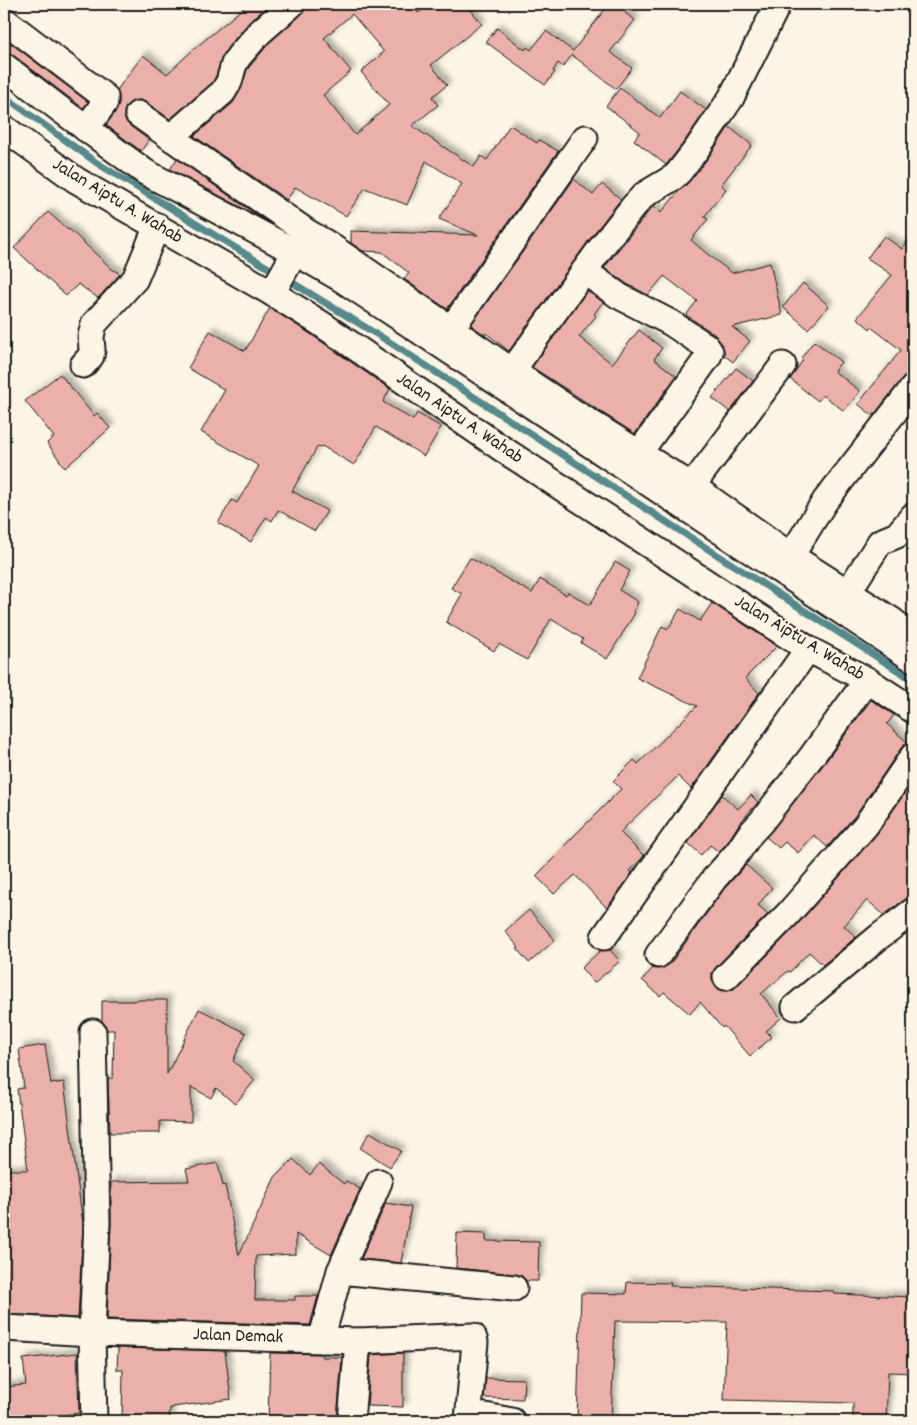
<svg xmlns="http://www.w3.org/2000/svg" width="917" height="1425" viewBox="0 0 917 1425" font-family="Dekko,sans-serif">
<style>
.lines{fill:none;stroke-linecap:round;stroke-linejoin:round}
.stream{stroke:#57898c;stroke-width:7}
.building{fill:#ebb0a9;stroke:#1c1c1c;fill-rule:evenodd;filter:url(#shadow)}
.minor-casing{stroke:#1c1c1c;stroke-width:29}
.minor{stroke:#fcf5e5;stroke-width:25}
.labels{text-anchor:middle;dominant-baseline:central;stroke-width:4.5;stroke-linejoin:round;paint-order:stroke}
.street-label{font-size:19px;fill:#1c1c1c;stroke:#fcf5e5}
</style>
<defs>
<filter id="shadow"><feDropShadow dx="4.5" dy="-4.5" stdDeviation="2.5" flood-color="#0004"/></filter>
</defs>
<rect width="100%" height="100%" fill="#fcf5e5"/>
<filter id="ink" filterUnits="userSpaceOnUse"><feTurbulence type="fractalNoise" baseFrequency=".02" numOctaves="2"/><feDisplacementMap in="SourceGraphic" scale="10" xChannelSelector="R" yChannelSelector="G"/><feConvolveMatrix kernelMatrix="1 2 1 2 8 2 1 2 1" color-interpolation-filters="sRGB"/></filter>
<g filter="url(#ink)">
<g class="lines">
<path class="stream" d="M4 96 97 163 391 343 705 547 913 680"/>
</g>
<g class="building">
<path d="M248 4H270L249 22 228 47 222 57 216 76 212 83 170 119 146 102 140 100 133 101 127 105 124 112 125 120 130 126 149 140 141 151 106 125 117 110 119 103V97L117 90 143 55 167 74 194 49Z"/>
<path d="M306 4H410L418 13 430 4H466L482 24 431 65 447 85 432 97 438 105 412 126 474 167 481 156 487 160 510 125 537 143 539 140 558 151 447 309 404 279 409 273 382 252 363 251 351 243V231L478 235 439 219 462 184 426 161 407 205 365 188 346 216 295 187 287 200 194 136 233 103 241 89 247 70 251 65 270 42 301 15 305 9ZM352 14 384 52 361 72 389 105 355 135 323 95 351 71 324 38Z"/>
<path d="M609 4H633L625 13 635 20 610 52 632 68 616 89 572 55 563 67 558 63 553 71 555 72 545 85 486 42 497 28 525 50 527 47 531 50 546 31 573 51Z"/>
<path d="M4 38 88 102 83 108 13 55 4 52Z"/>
<path d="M620 88 660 118 680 91 706 110 684 142 666 165 634 140 640 132 606 106Z"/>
<path d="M729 127 752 145 721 185 726 189 704 217 708 219 691 240 706 253 732 273 770 263 782 315 732 327 750 341 733 362 724 355V350L722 344 714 334 686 315 697 301 664 276 648 295 627 284 604 268 653 206H654L661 213 679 191 689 182 708 158Z"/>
<path d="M177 159 261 218 170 169Z"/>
<path d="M574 179 593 195 602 184 621 199 592 236 509 351 486 333 485 335 471 325Z"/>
<path d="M48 212 68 230 69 229 112 269 120 274 98 298 78 284 66 296 14 248Z"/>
<path d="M913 233V374L907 375 902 379 873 416 858 404 901 350 871 327 870 329 857 318 892 275 867 258 884 236 902 249Z"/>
<path d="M803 283 829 306 808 329 783 307Z"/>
<path d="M587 291 603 302 594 314 596 316 579 337 612 364 639 330 662 348 654 359 676 376 635 434 532 367Z"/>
<path d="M270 308 312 335 390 389 383 402 413 420 417 413 441 427 424 456 376 427 354 465 322 446 321 447 318 446 292 491 327 511 315 531 278 510 272 521 266 517 251 542 218 523 232 500 237 503 259 466 201 432 225 390 188 368 210 331 245 351Z"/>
<path d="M814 341 841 362 834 371 860 391 844 411 823 395 818 401 790 379 803 360 801 358Z"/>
<path d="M736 368 753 381 730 412 712 398Z"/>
<path d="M60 374 94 416 97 413 110 428 65 468 47 443 54 437 25 401Z"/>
<path d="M470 558 532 593 540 579 566 595 568 592 590 605 615 562 630 571 619 590 638 602 633 612 635 613 607 659 581 643 583 639 551 619 527 660 499 644 494 651 446 622 462 594 451 588Z"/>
<path d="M712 603 777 646 745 678 759 693 691 789 678 776 620 832 644 856 630 871 632 873 607 908 575 875 554 894 536 876 559 853 558 852 621 789 613 781 634 760 638 764 697 706 637 678 662 626 668 629 680 609 700 621Z"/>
<path d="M871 700 894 715 887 724 908 743 901 748 855 816 827 847 814 835 798 853 785 842 779 848 766 837 823 765Z"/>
<path d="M913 781V897L904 900 884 915 867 900 844 926 856 937 823 965 809 952 790 972 788 971 761 994 781 1018 766 1031 772 1037 750 1056 724 1026 722 1028 700 1002 690 1014 664 992 660 996 642 980 653 968 657 969 663 968 670 964 725 888 746 865 772 888 758 905 768 914 716 967 712 973V980L716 988 723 991H729L736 987 798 924 877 834Z"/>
<path d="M722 795 738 809 751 795 758 802 739 824 727 843 719 852 710 845 701 855 688 843Z"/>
<path d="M529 910 555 940 529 963 517 949 519 948 505 931Z"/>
<path d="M610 950 620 961 594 983 581 968 600 951Z"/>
<path d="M135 1000H167V1074L199 1009 246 1033 233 1061 255 1080 235 1104 216 1088 211 1098 191 1087V1122L160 1121V1133H110L108 1078H113L114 1030H107L105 1025 102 1022V1001H135Z"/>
<path d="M45 1045 51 1084 64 1082 83 1224 78 1318 7 1314V1267H4V1170H28L17 1089 24 1088 19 1049Z"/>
<path d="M370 1132 401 1151 390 1167 360 1148Z"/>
<path d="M293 1159 310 1175 319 1164 344 1184 346 1181 360 1189 331 1255 296 1234V1254L256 1256 255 1300H295V1296H318L310 1325 107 1319 111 1224V1182L189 1181 186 1169 218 1163 223 1186 225 1185 239 1255 275 1177Z"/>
<path d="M386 1203 411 1207 401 1263 361 1259Z"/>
<path d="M457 1233 486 1234V1241L539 1242 538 1281H526L522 1276 515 1274 456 1268Z"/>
<path d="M627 1282 671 1283 670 1286 834 1291V1294L913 1297V1373L888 1372 886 1421H853V1403L724 1400 727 1322 615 1321 611 1421H577L581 1293 626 1294Z"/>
<path d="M118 1348 225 1351 231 1399 173 1407V1408H170L169 1421H122L123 1370H117Z"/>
<path d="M77 1353 79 1413 4 1421V1387L26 1385 23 1359Z"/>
<path d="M270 1353 322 1354V1357H342L337 1421H268Z"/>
<path d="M403 1353V1407L367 1406 371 1355Z"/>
<path d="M486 1378 524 1379 523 1399 484 1398Z"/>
</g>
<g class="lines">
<defs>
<g id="minor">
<path d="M292 4 260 32 239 56 234 64 229 82 223 92 178 131 173 139 307 232 326 243 512 371 572 411 692 486 791 556 893 621C905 630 902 635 898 649"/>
<path d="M4 20 105 97V102L86 129"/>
<path d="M4 66 61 110 145 172 295 252 343 280 913 659"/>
<path d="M138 114 173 139"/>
<path d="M4 128 76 180 272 293 320 323 501 448 808 649 867 680 913 710"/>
<path d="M584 271 619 296 671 323 706 346 710 352 708 357 639 453"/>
<path d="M272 293 303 238"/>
<path d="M451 329 585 138"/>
<path d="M83 365 91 356 92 350 91 336 94 324 135 279 157 226"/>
<path d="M512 371 603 245 633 207 644 195 674 177 679 172 696 150 731 98 778 4"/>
<path d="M692 486 783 365"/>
<path d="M791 556 825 501 913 388"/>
<path d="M848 592 880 542 897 535 913 516"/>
<path d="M604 937 808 649"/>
<path d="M658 955 714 879 738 852 750 834 762 821 812 756 867 680"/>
<path d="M726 977 788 914 866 825 913 756"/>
<path d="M795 1007 880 936 913 911"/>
<path d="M93 1032 97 1223 92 1333 94 1421"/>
<path d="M340 1271 514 1288"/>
<path d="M4 1328 92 1333 358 1341 473 1336 475 1342 468 1421"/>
<path d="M321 1340 340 1271 379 1182"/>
<path d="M469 1413 512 1421"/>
<path d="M351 1421 358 1341"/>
</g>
</defs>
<use href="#minor" class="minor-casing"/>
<use href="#minor" class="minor"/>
</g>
</g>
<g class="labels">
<g class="street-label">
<text transform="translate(117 202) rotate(31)">Jalan Aiptu A. Wahab</text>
<text transform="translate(459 419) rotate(34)">Jalan Aiptu A. Wahab</text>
<text transform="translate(799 639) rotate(31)">Jalan Aiptu A. Wahab</text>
<text transform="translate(238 1337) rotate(2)">Jalan Demak</text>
</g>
</g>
<rect width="917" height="1425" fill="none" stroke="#fcf5e5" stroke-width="20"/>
<rect x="10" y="10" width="897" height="1405" fill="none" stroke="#1c1c1c" stroke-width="2" filter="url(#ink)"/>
</svg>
